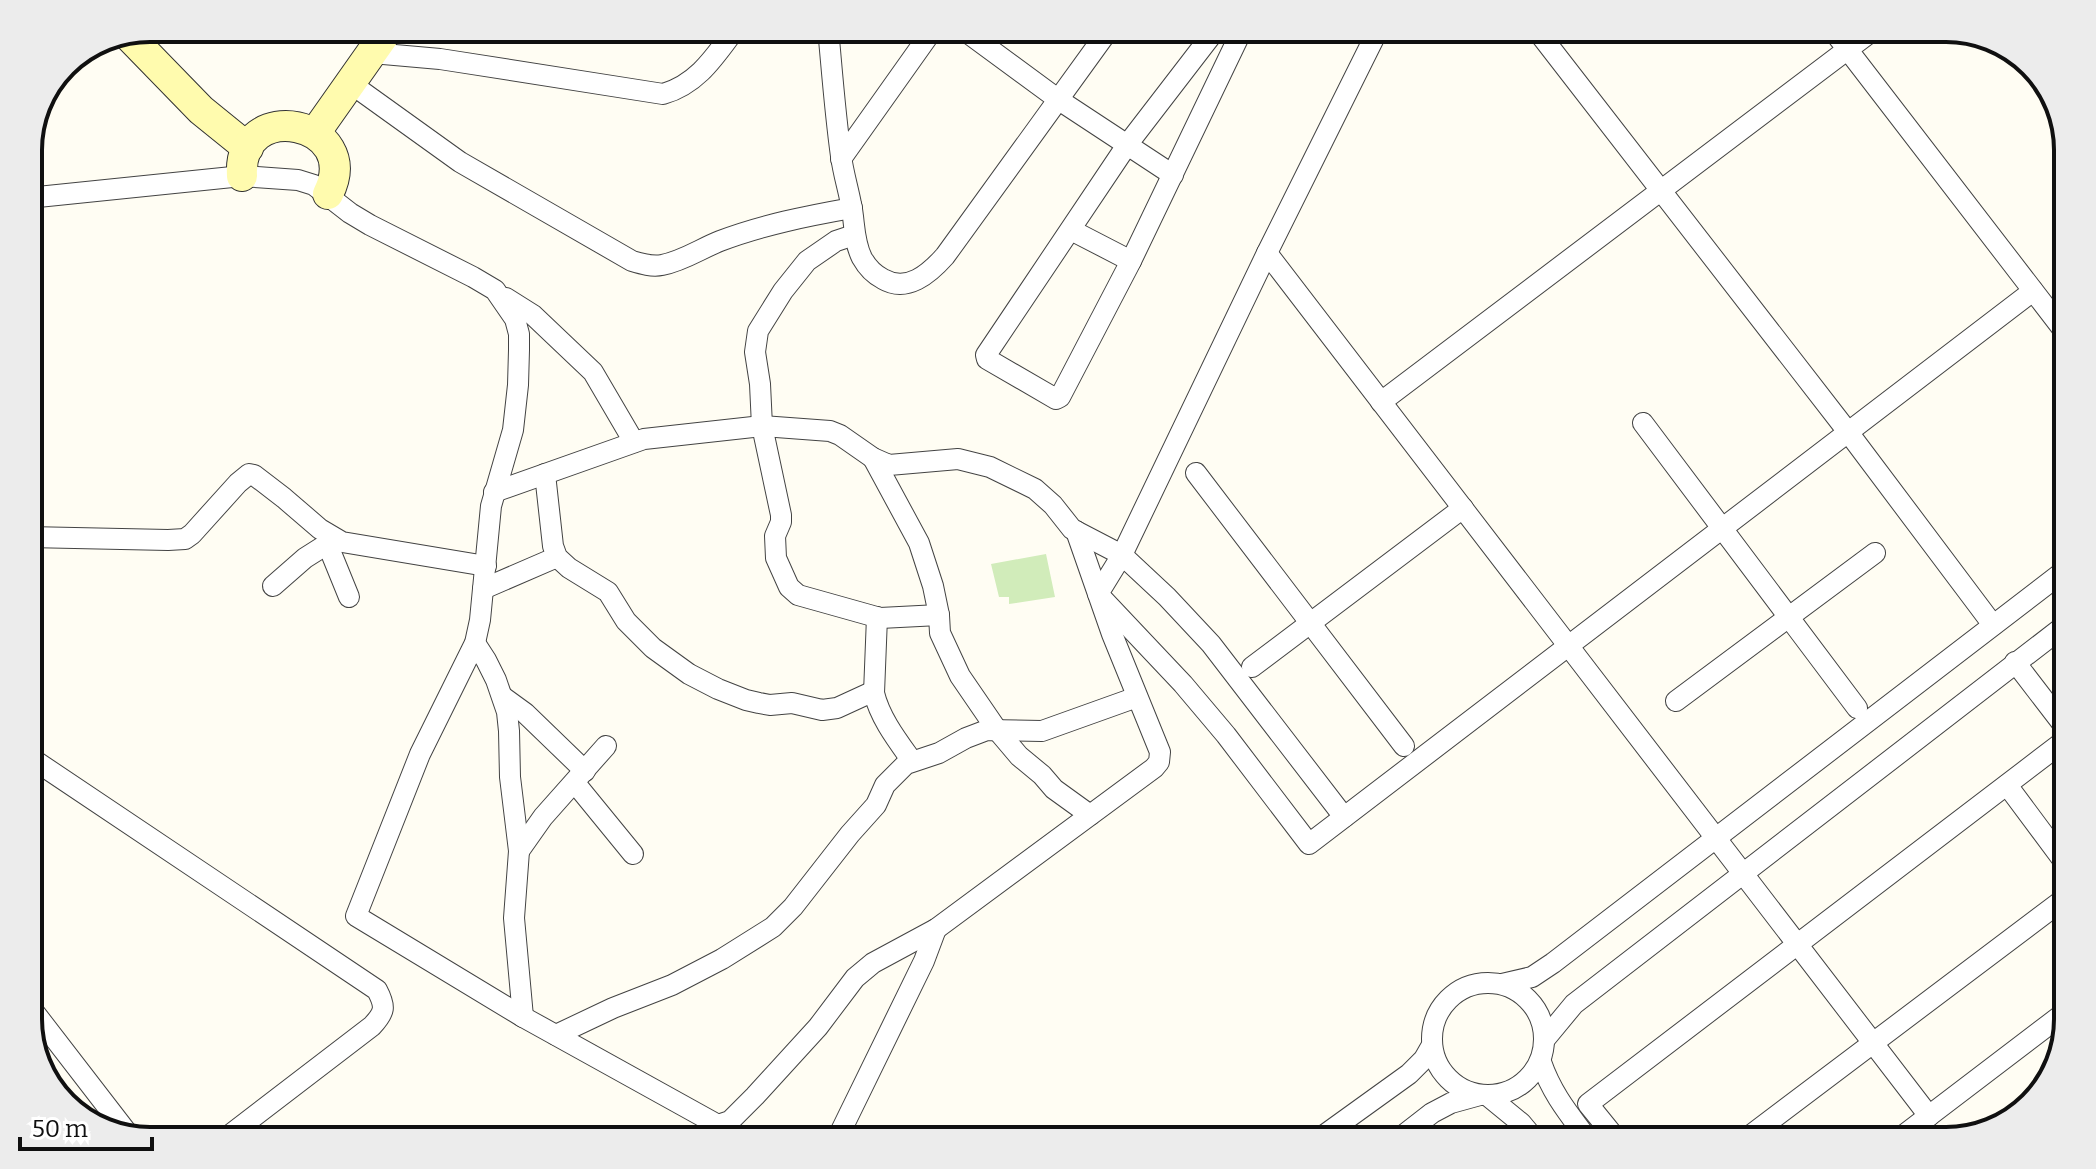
<svg xmlns="http://www.w3.org/2000/svg" width="2096" height="1169" viewBox="0 0 2096 1169" font-family="Bitter,serif">
<style>
.green{fill:#d1ecba}
.lines{fill:none;stroke-linecap:round;stroke-linejoin:round}
.street-casing{stroke:#434343;stroke-width:22}
.secondary-casing{stroke:#323232;stroke-width:32}
.street{stroke:#fff;stroke-width:20}
.secondary{stroke:#fffbae;stroke-width:30}
.rim{fill:none;stroke:#101010;stroke-width:4}
</style>
<rect width="100%" height="100%" fill="#fffdf3"/>
<path class="green" d="M1046 554 1055 597 1009 604V597H999L991 564Z"/>
<g class="lines">
<defs>
<g id="street">
<path d="M828 28C832 71 835 113 841 156 843 172 848 188 851 204 855 222 853 240 862 258 867 267 873 274 883 279 907 293 929 274 945 256L1110 28"/>
<path d="M961 28 1059 100 1173 175"/>
<path d="M1217 28 1127 145 986 355 987 359 1056 399 1060 397 1131 261 1243 28"/>
<path d="M1379 28 1267 253 1122 555 1098 594 1183 684 1226 735 1309 844 2033 291"/>
<path d="M1535 28 1848 432 1993 625"/>
<path d="M1831 28 2068 336"/>
<path d="M372 53 440 59 663 94C698 84 715 56 736 28"/>
<path d="M350 83 460 162 632 261C642 264 652 267 662 265 683 261 700 249 720 241 762 225 807 216 852 208"/>
<path d="M841 159 934 28"/>
<path d="M28 198 242 176 298 180 314 185 350 213 370 225 473 277 495 290 515 319 519 334V350L518 385 513 430 491 506 480 620 475 643 420 754 356 916 523 1017 718 1125 730 1121 755 1096 818 1027 855 978 873 963 936 929 1154 768 1159 762 1160 752 1112 634 1076 531"/>
<path d="M1071 230 1131 261"/>
<path d="M854 235 836 241 807 261 783 291 758 331 755 352 760 384 762 426 781 515V522L775 536 776 558 789 587 798 595 880 618 939 615"/>
<path d="M1267 253 1929 1116"/>
<path d="M506 298 533 315 593 372 634 442"/>
<path d="M1381 402 1876 28"/>
<path d="M1643 423 1857 708"/>
<path d="M873 458 919 543 933 586 939 615 940 633 960 676 997 730 1019 756 1042 775 1054 789 1090 815"/>
<path d="M1196 473 1404 746"/>
<path d="M545 474 553 546 557 557 569 568 608 592 626 621 653 648 689 674 718 689 746 700 759 703 770 705 792 703 822 710 837 708 874 691"/>
<path d="M494 492 644 439 762 426 830 431 840 435 873 458 889 465 958 459 990 467 1035 489 1053 505 1072 529 1122 555 1167 597 1211 644 1344 817"/>
<path d="M28 537 168 540 185 539 192 534 238 483 249 474 254 475 284 498 320 529 342 542 486 566"/>
<path d="M327 543 349 597"/>
<path d="M273 586 305 558 335 539"/>
<path d="M483 589 557 557"/>
<path d="M877 617 874 693C880 718 897 740 912 761"/>
<path d="M475 643 486 660 496 680 507 712 509 731 510 777 519 851 514 918 523 1017"/>
<path d="M2015 662 2068 731"/>
<path d="M1252 667 1463 508"/>
<path d="M503 697 525 713 585 771"/>
<path d="M1676 701 1875 553"/>
<path d="M28 756 377 990C386 1007 385 1012 372 1026L222 1141"/>
<path d="M575 783 633 854"/>
<path d="M2007 785 2068 867"/>
<path d="M519 851 543 817 606 746"/>
<circle cx="1488" cy="1039" r="56"/>
<path d="M1502 984 1532 977 1553 963 2068 568"/>
<path d="M28 1004 129 1135"/>
<path d="M556 1035 613 1008 672 985 722 959 773 927 793 907 850 834 876 805 885 785 906 764 939 753 966 738 987 730 1042 731 1137 697"/>
<path d="M1545 1039 1574 1004 2068 623"/>
<path d="M1541 1062C1552 1094 1569 1114 1589 1141"/>
<path d="M1488 1096 1521 1123 1536 1141"/>
<path d="M836 1141 924 961 936 929"/>
<path d="M1316 1141 1409 1074 1424 1059 1432 1045"/>
<path d="M1396 1141 1432 1113 1451 1103 1480 1095"/>
<path d="M1618 1141 1588 1104 2068 738"/>
<path d="M1743 1141 2068 896"/>
<path d="M1896 1141 2068 1010"/>
</g>
<g id="secondary">
<path d="M130 37 201 110 248 148"/>
<path d="M315 133 389 28"/>
<path d="M242 176C237 95 365 121 328 194"/>
</g>
</defs>
<use href="#street" class="street-casing"/>
<use href="#secondary" class="secondary-casing"/>
<use href="#street" class="street"/>
<use href="#secondary" class="secondary"/>
</g>
<path d="M0 0H2096V1169H0ZM150 42H1946A108 108 0 0 1 2054 150V1019A108 108 0 0 1 1946 1127H150A108 108 0 0 1 42 1019V150A108 108 0 0 1 150 42Z" fill="#ececec" fill-rule="evenodd"/>
<path class="rim" d="M150 42H1946A108 108 0 0 1 2054 150V1019A108 108 0 0 1 1946 1127H150A108 108 0 0 1 42 1019V150A108 108 0 0 1 150 42Z"/>
<path d="M20 1137v12h132v-12" fill="none" stroke="#101010" stroke-width="4"/>
<text x="32" y="1137" font-size="24" fill="#101010" stroke="#ffffff" stroke-width="6" paint-order="stroke">50 m</text>
</svg>
